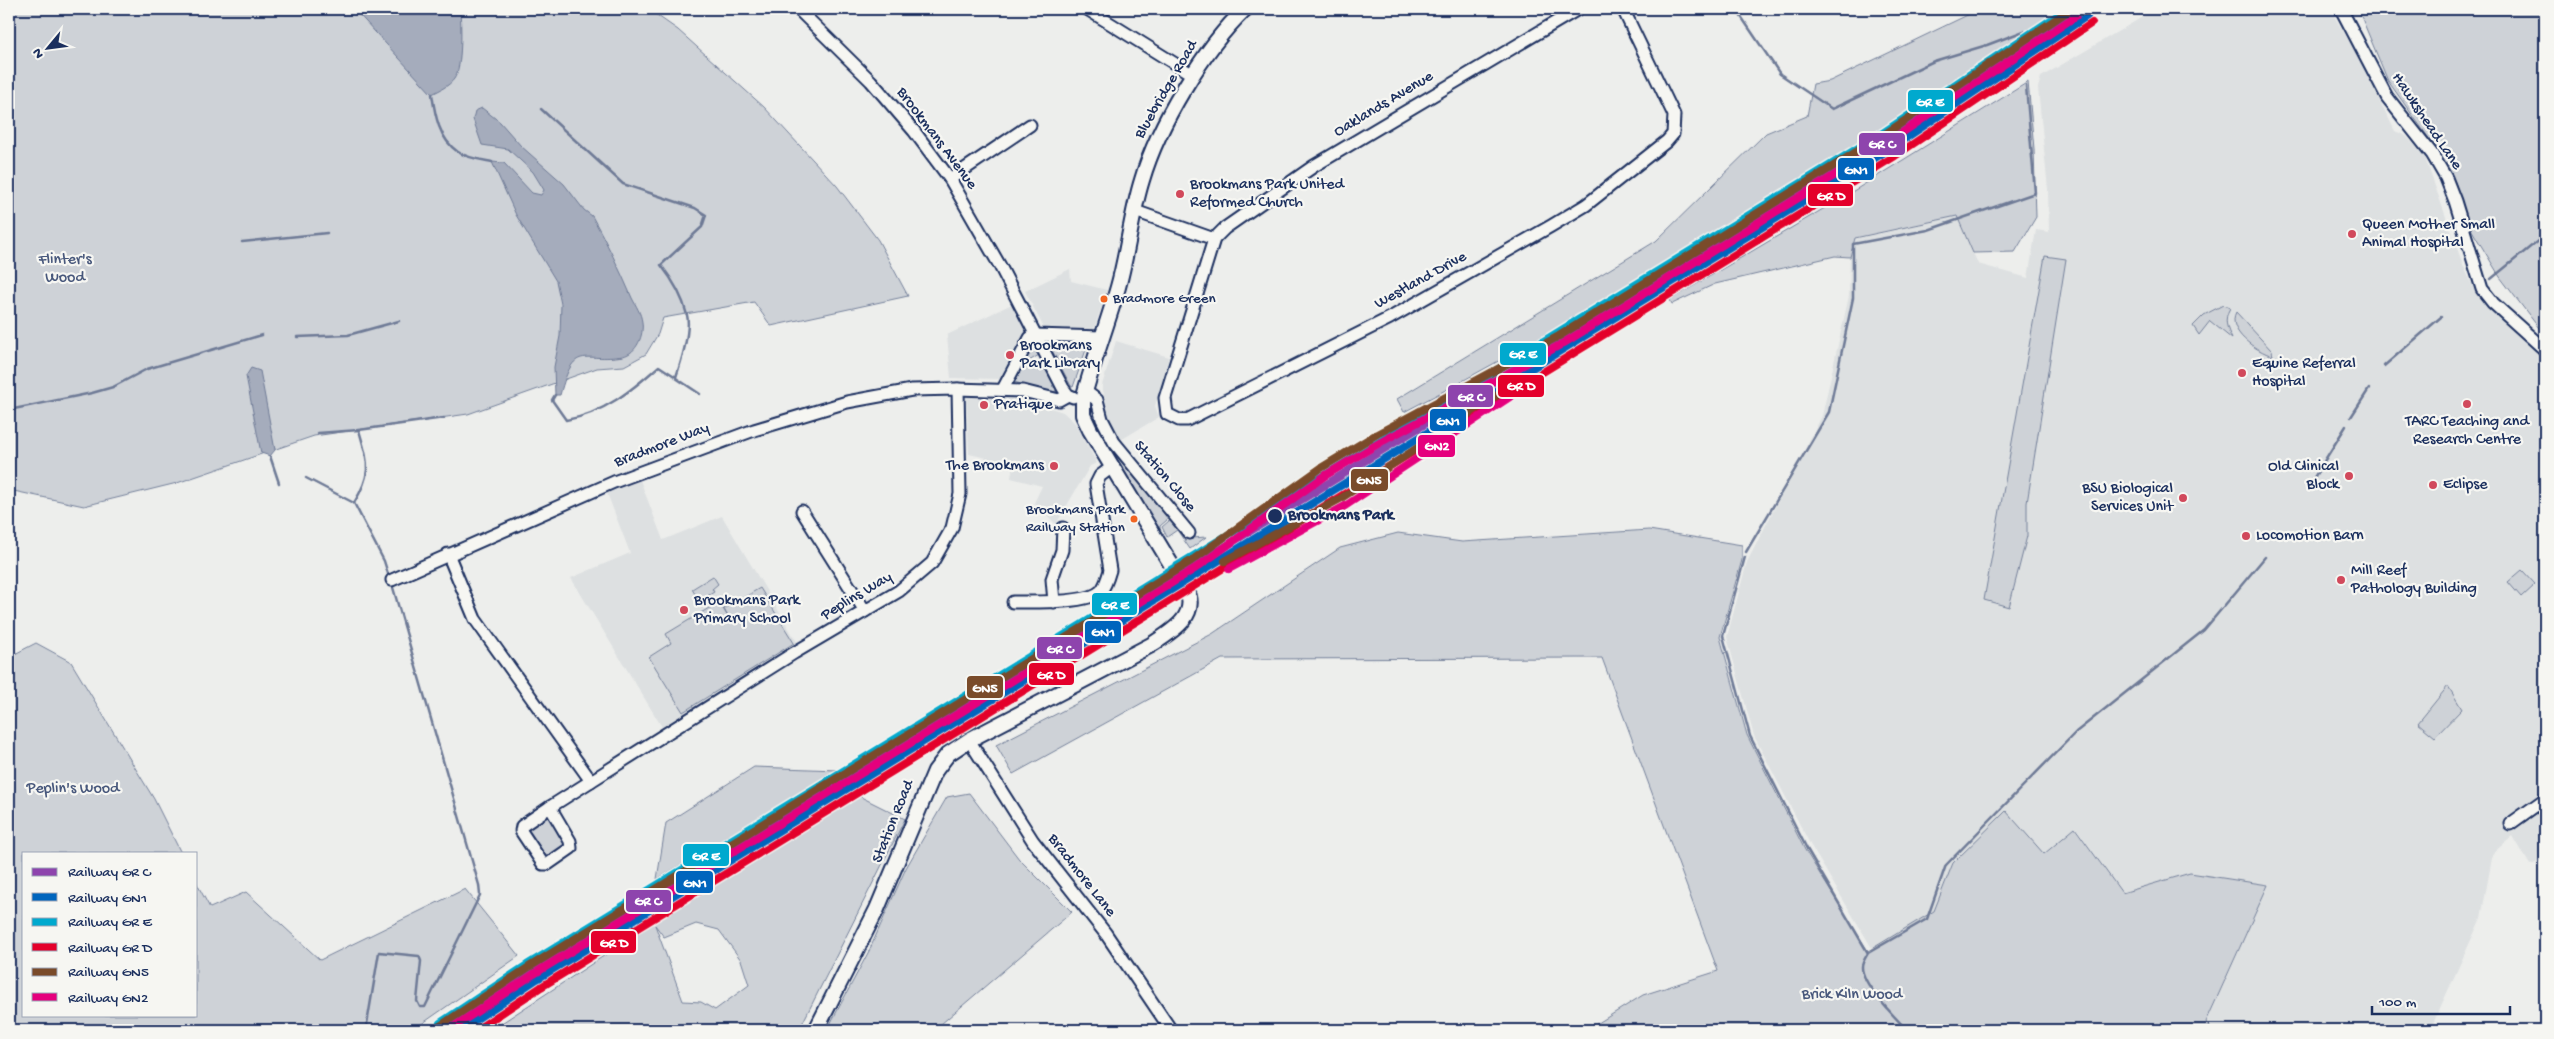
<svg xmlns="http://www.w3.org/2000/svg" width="2554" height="1039" viewBox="0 0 2554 1039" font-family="'Gochi Hand',sans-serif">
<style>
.built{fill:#dde0e1}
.green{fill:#ced2d7;stroke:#74809a;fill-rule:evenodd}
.water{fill:#a5acbc;stroke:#6e7a96}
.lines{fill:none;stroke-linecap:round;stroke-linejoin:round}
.stream{stroke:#6e7a96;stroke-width:2.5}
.minor-casing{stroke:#1b2f5e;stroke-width:15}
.tertiary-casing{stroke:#1b2f5e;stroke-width:18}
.minor{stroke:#f6f6f2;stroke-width:11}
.tertiary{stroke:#f6f6f2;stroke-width:14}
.rail-1-casing{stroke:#f6f6f2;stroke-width:11}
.rail-2-casing{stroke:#f6f6f2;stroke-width:11}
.rail-3-casing{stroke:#f6f6f2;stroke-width:11}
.rail-4-casing{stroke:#f6f6f2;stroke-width:11}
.rail-5-casing{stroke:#f6f6f2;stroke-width:11}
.rail-6-casing{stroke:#f6f6f2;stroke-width:11}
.rail-1{stroke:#8e44ad;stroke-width:8}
.rail-2{stroke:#0065bd;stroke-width:8}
.rail-3{stroke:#00a9ce;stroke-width:8}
.rail-4{stroke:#e4002b;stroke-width:8}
.rail-5{stroke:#7a4b2a;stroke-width:8}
.rail-6{stroke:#e5007d;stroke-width:8}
.poi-dot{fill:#d1495b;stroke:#f6f6f2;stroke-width:2}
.bus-dot{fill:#f26522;stroke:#f6f6f2;stroke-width:2}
.stop-dot{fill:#1b2f5e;stroke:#f6f6f2;stroke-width:2}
.labels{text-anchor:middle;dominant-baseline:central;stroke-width:4.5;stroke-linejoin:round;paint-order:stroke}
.bus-label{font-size:15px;fill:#1b2f5e;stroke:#f6f6f2;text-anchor:start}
.street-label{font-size:16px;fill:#1b2f5e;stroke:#f6f6f2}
.poi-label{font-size:16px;fill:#1b2f5e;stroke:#f6f6f2;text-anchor:start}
.park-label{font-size:16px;fill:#48587c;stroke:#f6f6f2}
.stop-label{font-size:16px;font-weight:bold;fill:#1b2f5e;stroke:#f6f6f2;text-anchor:start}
.line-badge{stroke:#f6f6f2;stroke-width:2}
.badge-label{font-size:14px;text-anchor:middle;font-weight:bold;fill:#fff}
</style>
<rect width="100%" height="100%" fill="#edeeec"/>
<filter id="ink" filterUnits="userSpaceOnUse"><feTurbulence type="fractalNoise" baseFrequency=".02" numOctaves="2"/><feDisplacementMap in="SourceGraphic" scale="10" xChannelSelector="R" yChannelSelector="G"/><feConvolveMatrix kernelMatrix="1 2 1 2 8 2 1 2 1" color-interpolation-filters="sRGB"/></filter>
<g filter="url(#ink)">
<g class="built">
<path d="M2156 9H2330L2352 46 2395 131 2406 136 2424 155 2463 265 2477 295 2537 348 2545 360V860L2530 865 2513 836 2493 853 2481 918 2430 1030H2212L2206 1023 2268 885 2190 873 2122 893 2076 828 2044 854 1953 863 1934 911 1872 948 1811 846 1754 736 1727 637 1747 562 1822 416 1849 296 1850 257 1855 239 1957 216 1978 264 2028 278 2036 230 2049 232 2048 190 2038 88 2041 77Z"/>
<path d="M1070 269 1071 281 1107 290 1093 332 1045 330 1025 291Z"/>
<path d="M1012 304 1027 334 1003 379 951 378 947 335Z"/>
<path d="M1116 341 1169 357 1155 406 1159 417 1119 441 1109 420 1102 385Z"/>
<path d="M966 395 1009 397 1029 401 1063 412 1075 423 1097 463 1090 466 1056 524 1034 503 1042 486 1011 478 1013 464 969 454Z"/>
<path d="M640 480 663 540 722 516 797 642 662 727 571 578 630 553 607 493Z"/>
</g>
<g class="green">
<path d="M9 9H648L678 30 764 107 837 186 878 240 908 296 771 326 754 302 663 318 658 334 646 354 624 366 597 368 468 414 314 436 177 483 84 506 9 490Z"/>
<path d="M1980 9H2062C1979 70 1889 123 1802 178 1672 260 1541 341 1404 412L1397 399 1656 241 1766 133 1807 116 1813 84 1830 81Z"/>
<path d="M2358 9H2545V336L2500 277 2470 227 2455 182 2436 148 2388 81Z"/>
<path d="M2028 82 2034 149 2036 217 2015 252 1973 253 1957 216 1855 238 1850 257 1835 256 1715 284 1672 304 1670 300 1855 190Z"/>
<path d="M2045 256 2066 259 2027 503V536L2009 607 1984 600Z"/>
<path d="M2223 305 2230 308C2223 320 2227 328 2232 339L2210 321 2199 335 2193 326 2204 315Z"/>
<path d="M2236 312 2272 351 2273 356C2256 351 2226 331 2236 312Z"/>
<path d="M1047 341 1088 344 1073 387 1071 386Z"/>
<path d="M1033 345 1039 355 1029 361 1034 370 1044 365 1054 384 1052 386 1057 389 1054 393 1014 382Z"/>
<path d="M1114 450 1167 514V520L1160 526V530L1110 451Z"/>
<path d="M1169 521 1173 522 1193 538 1206 537 1190 549 1177 530 1167 537 1162 527Z"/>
<path d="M1649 530 1742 545V560L1720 637 1747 735 1805 850 1868 951 1934 911 1953 863 2006 811 2044 854 2075 828 2122 893 2190 873 2268 885 2206 1022 2212 1030H1587L1643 995 1718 971 1602 658 1222 659 1013 774 996 745 1212 634 1340 548 1398 533 1462 542Z"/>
<path d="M2522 570 2535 584 2521 597 2508 582Z"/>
<path d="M713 576 718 584 712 589 714 592 699 601 692 589Z"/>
<path d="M760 588 794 643 683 712 649 657 671 643 666 634 719 602 728 617 724 609Z"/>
<path d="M36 643 71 662 154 799 181 853H24V1015H196V882L210 908 246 892 320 960 465 889 519 956 413 1030H9V657Z"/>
<path d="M2448 686 2462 709 2435 737 2418 723Z"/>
<path d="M754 767 837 770 657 879 666 823Z"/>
<path d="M969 793 1019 859 1072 912 934 1030H827L869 951 906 868 947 797Z"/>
<path d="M857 795 905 819 799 1030H491L654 923ZM696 924 719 930 741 960 749 985 715 1010 701 1002 683 1001 655 925 664 937Z"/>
<path d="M548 814 567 843 548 862 526 834 527 826Z"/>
</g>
<g class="water">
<path d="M354 9H460C461 23 463 67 454 79 449 86 440 90 432 94Z"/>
<path d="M482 108 500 122 521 146 564 184 584 210 592 216C607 243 620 270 632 298 636 306 641 313 642 322 644 335 637 353 623 356 582 363 575 341 560 395H555L554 367 560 336 561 304 556 281 516 215 492 162 504 163 532 193 541 195 544 190 533 172 508 149 482 145 473 119 475 111Z"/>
<path d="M251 368 260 371 275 450 270 456 261 453 246 376Z"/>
</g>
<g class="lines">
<g class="stream">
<path d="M1736 9 1780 74 1832 109 1934 61 1987 45 2024 31"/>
<path d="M432 94C435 115 439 139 458 152 467 158 482 160 492 162"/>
<path d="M541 109 623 184 695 208 706 215 702 227 661 265C672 279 683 298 687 315 691 331 681 362 676 377L659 366C632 390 603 414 566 420L552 400 555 395"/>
<path d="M242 242 327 233"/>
<path d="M2491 279 2545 235"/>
<path d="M297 337 348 335 399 321"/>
<path d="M2384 366 2441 317"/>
<path d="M676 378 700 394"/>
<path d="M9 410 92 393 113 387 147 369 262 335"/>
<path d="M2351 417 2369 389"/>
<path d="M359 430 444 418"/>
<path d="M318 433 359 430C368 463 373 472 354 503"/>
<path d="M270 456 279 483"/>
<path d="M306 478 354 503 384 561 389 577"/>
<path d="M2310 484 2346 426"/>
<path d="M1746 552 1829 412 1853 298V244L1928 230 2035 193 2026 86"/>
<path d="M1745 557 1723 636 1750 736 1807 849 1868 953C1866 957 1862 962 1862 967 1862 985 1895 1017 1907 1030"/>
<path d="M1868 953 1927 919 1946 865 2076 732 2204 630 2265 557"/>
<path d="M366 1030 379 952 419 956 421 961 417 1001 420 1007H425L480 895 479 885 392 584"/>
</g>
<defs>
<g id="minor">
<path d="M798 9 871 81 914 131 950 179 1000 266 1063 388 1068 395 1073 397"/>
<path d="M1087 9 1193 75"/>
<path d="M1578 9 1314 166 1225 228 1214 239 1165 398 1167 414 1179 420H1187L1390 318 1551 226 1586 205 1667 141 1673 134 1674 115 1623 9"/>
<path d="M2341 9 2387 97 2432 154 2446 178 2455 201 2482 289 2493 303 2545 350"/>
<path d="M950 179 1030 125"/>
<path d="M1135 211 1214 239"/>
<path d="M1003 389 1030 338 1035 335 1102 337"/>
<path d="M1085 391 1097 400 1102 419 1114 442 1189 533"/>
<path d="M802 511 865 611"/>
<path d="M448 554 475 619 591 781 794 653 899 591 932 563 952 528 960 494 958 389"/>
<path d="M392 580 614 482 754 430 847 402 912 390 956 389 1023 391 1059 400 1068 395"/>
<path d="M1013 602C1031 602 1088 604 1101 591 1106 585 1108 577 1110 570L1096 484 1100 476 1112 467"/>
<path d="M1054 602 1052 579 1062 550 1063 528"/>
<path d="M969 740 1033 841 1106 934 1171 1030"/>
<path d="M550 807 570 841 571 848 548 864H543L521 831 522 826Z"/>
<path d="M550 807 591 781"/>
<path d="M2510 824 2545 799"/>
</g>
<path id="tertiary" d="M816 1030 877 909 935 771 948 754 969 740 1151 645C1171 632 1200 616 1186 589L1090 430 1083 415V399C1093 362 1107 325 1118 287 1128 252 1131 215 1142 180 1158 125 1204 48 1245 9"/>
</defs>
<use href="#minor" class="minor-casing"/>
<use href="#tertiary" class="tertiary-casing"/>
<use href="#minor" class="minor"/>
<use href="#tertiary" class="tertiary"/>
<defs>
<path id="rail-1" d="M445 1030 532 972 1886 141 2082 9"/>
<path id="rail-2" d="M460 1030 537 979 1891 148 2087 16"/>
<path id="rail-3" d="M440 1023 527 965 1881 134 2067 9"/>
<path id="rail-4" d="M476 1030 541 987 1895 156 2092 23"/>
<g id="rail-5">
<path d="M1225 561 1340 499 1508 388"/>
<path d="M434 1030 529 967 1191 561 1321 468 1377 434 1559 336 1882 136 2071 9"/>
</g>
<g id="rail-6">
<path d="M1229 569 1345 506 1513 395"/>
<path d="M449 1030 534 974 1196 568 1326 475 1381 442 1564 343 1887 143 2076 16"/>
</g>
</defs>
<use href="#rail-1" class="rail-1-casing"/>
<use href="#rail-2" class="rail-2-casing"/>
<use href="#rail-3" class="rail-3-casing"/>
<use href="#rail-4" class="rail-4-casing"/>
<use href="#rail-5" class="rail-5-casing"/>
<use href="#rail-6" class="rail-6-casing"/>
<use href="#rail-1" class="rail-1"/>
<use href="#rail-2" class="rail-2"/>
<use href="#rail-3" class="rail-3"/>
<use href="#rail-4" class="rail-4"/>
<use href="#rail-5" class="rail-5"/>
<use href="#rail-6" class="rail-6"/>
</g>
</g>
<g class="poi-dot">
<circle cx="1180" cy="194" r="5"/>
<circle cx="2352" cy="234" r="5"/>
<circle cx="1010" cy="355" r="5"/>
<circle cx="2242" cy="373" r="5"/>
<circle cx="2467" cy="404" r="5"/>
<circle cx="984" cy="405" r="5"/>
<circle cx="1054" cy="466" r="5"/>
<circle cx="2349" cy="476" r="5"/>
<circle cx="2433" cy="485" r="5"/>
<circle cx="2183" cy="498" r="5"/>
<circle cx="2246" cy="536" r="5"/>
<circle cx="2341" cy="580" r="5"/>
<circle cx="684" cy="610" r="5"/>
</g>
<g class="bus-dot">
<circle cx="1104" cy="299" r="4.5"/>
<circle cx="1134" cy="519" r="4.5"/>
</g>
<circle class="stop-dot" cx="1275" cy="516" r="8"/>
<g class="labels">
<g class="bus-label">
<text x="1113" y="299">Bradmore Green</text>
<text x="1125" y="510" text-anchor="end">Brookmans Park<tspan x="1125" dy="18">Railway Station</tspan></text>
</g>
<g class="street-label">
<text transform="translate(1167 90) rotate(-60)">Bluebridge Road</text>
<text transform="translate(1384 105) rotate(-31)">Oaklands Avenue</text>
<text transform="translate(2426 122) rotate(56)">Hawkshead Lane</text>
<text transform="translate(936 139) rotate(53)">Brookmans Avenue</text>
<text transform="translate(1421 281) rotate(-29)">Westland Drive</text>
<text transform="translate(662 446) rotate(-21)">Bradmore Way</text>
<text transform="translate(1164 477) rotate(50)">Station Close</text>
<text transform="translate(857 597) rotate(-31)">Peplins Way</text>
<text transform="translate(894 822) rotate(-68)">Station Road</text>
<text transform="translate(1081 876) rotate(52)">Bradmore Lane</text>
</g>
<g class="poi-label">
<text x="1190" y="185">Brookmans Park United<tspan x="1190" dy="18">Reformed Church</tspan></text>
<text x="2362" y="225">Queen Mother Small<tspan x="2362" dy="18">Animal Hospital</tspan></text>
<text x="1020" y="346">Brookmans<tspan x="1020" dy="18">Park Library</tspan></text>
<text x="2252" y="364">Equine Referral<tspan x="2252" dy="18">Hospital</tspan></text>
<text x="994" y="405">Pratique</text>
<text x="2467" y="422" text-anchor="middle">TARC Teaching and<tspan x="2467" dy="18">Research Centre</tspan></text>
<text x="1044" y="466" text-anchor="end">The Brookmans</text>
<text x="2339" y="467" text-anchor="end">Old Clinical<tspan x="2339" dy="18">Block</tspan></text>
<text x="2443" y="485">Eclipse</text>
<text x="2173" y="489" text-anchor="end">BSU Biological<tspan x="2173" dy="18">Services Unit</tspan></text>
<text x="2256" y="536">Locomotion Barn</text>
<text x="2351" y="571">Mill Reef<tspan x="2351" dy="18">Pathology Building</tspan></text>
<text x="694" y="601">Brookmans Park<tspan x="694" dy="18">Primary School</tspan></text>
</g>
<g class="park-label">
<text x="65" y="260">Flinter's<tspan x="65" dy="18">Wood</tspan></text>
<text x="73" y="789">Peplin's Wood</text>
<text x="1852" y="995">Brick Kiln Wood</text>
</g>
<g class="stop-label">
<text x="1288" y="516">Brookmans Park</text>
</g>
</g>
<g class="line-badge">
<rect x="1907" y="89" width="47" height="24" rx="5" fill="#00a9ce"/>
<rect x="1858" y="132" width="48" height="24" rx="5" fill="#8e44ad"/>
<rect x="1837" y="157" width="38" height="24" rx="5" fill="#0065bd"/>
<rect x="1807" y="183" width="47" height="24" rx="5" fill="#e4002b"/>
<rect x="1499" y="342" width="48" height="24" rx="5" fill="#00a9ce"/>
<rect x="1497" y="374" width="48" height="24" rx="5" fill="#e4002b"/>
<rect x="1447" y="384" width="47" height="24" rx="5" fill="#8e44ad"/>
<rect x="1429" y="408" width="38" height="24" rx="5" fill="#0065bd"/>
<rect x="1417" y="434" width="39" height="24" rx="5" fill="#e5007d"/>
<rect x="1350" y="468" width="39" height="24" rx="5" fill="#7a4b2a"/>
<rect x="1091" y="592" width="47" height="24" rx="5" fill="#00a9ce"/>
<rect x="1084" y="620" width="38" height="24" rx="5" fill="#0065bd"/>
<rect x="1036" y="636" width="47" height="24" rx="5" fill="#8e44ad"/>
<rect x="1028" y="662" width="47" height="24" rx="5" fill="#e4002b"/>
<rect x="966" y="675" width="38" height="24" rx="5" fill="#7a4b2a"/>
<rect x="682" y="843" width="48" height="24" rx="5" fill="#00a9ce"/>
<rect x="675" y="870" width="39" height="24" rx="5" fill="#0065bd"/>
<rect x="625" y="889" width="47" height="24" rx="5" fill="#8e44ad"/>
<rect x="590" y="930" width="47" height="24" rx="5" fill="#e4002b"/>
</g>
<g class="badge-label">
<text x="1930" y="106">GR E</text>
<text x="1882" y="148">GR C</text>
<text x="1856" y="174">GN1</text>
<text x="1831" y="200">GR D</text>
<text x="1523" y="358">GR E</text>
<text x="1521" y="390">GR D</text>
<text x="1471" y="401">GR C</text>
<text x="1448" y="425">GN1</text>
<text x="1437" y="450">GN2</text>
<text x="1369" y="484">GN5</text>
<text x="1115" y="609">GR E</text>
<text x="1103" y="636">GN1</text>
<text x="1060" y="653">GR C</text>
<text x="1051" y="679">GR D</text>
<text x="985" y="692">GN5</text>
<text x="706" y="860">GR E</text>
<text x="695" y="887">GN1</text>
<text x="648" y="905">GR C</text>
<text x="614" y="947">GR D</text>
</g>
<rect width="2554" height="1039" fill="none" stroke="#f6f6f2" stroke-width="30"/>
<rect x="15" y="15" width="2524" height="1009" fill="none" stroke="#1b2f5e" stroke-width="2" filter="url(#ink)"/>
<rect x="22" y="852" width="175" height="165" fill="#f6f6f2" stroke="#9ea6b7"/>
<rect x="32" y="868" width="25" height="8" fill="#8e44ad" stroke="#9ea6b7"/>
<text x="68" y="876" font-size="15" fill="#1b2f5e">Railway GR C</text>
<rect x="32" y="893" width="25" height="8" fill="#0065bd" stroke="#9ea6b7"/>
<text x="68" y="902" font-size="15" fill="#1b2f5e">Railway GN1</text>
<rect x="32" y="918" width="25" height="8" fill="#00a9ce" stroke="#9ea6b7"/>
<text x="68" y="926" font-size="15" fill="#1b2f5e">Railway GR E</text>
<rect x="32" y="943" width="25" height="8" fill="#e4002b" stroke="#9ea6b7"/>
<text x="68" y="952" font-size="15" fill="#1b2f5e">Railway GR D</text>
<rect x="32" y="968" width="25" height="8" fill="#7a4b2a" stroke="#9ea6b7"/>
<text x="68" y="976" font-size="15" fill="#1b2f5e">Railway GN5</text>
<rect x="32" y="993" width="25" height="8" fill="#e5007d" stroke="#9ea6b7"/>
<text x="68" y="1002" font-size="15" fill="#1b2f5e">Railway GN2</text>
<g transform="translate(48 48) rotate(241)" stroke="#f6f6f2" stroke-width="4" paint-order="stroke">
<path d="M0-4L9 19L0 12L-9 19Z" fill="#1b2f5e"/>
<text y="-8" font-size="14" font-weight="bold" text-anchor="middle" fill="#1b2f5e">N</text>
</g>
<path d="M2372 1006v8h138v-8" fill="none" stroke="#1b2f5e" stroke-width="2.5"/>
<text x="2379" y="1006" font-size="15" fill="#1b2f5e" stroke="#f6f6f2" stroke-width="4" paint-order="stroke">100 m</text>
</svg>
